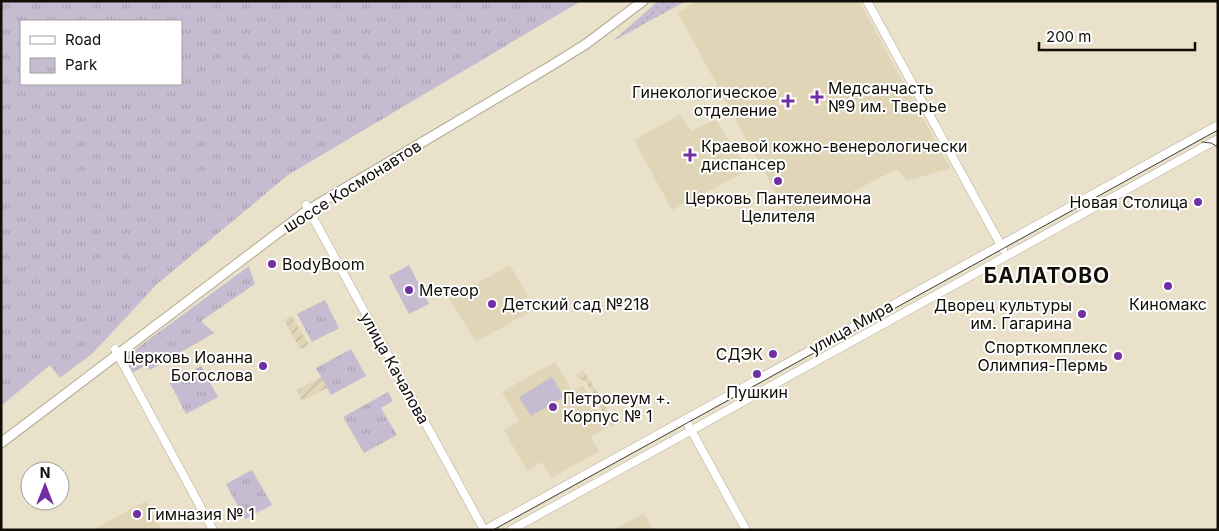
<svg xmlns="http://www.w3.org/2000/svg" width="1219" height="531" viewBox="0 0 1219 531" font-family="Inter,sans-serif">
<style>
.built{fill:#e1d5b7}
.industrial{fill:url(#industrial-furrows)}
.grass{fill:url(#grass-dots)}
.park{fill:url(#park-tufts);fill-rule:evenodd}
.pitch{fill:#c6bcd1}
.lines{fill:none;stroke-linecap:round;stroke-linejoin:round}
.secondary-casing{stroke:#b3ab95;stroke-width:9}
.primary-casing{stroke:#b3ab95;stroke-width:11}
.secondary{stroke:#fff;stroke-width:8}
.primary{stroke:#fff;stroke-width:9}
.tram{stroke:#4a463a;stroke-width:1}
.poi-dot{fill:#722fa3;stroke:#fff;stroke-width:2}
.labels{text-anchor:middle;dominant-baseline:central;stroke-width:4;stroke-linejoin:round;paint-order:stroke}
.poi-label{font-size:16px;fill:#110e07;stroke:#fff;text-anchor:start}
.street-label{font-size:16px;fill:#110e07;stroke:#fff}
.district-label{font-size:21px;font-weight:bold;letter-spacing:1px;fill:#110e07;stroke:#fff}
</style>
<defs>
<pattern id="industrial-furrows" width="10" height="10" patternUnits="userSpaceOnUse" patternTransform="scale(1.25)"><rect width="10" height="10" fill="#e1d5b7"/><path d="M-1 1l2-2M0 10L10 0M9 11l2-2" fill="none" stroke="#c0b69c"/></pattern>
<pattern id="grass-dots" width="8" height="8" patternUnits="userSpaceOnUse" patternTransform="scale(1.25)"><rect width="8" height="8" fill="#c6bcd1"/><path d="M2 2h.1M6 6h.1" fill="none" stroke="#a9a0b2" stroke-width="1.8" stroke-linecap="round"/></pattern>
<pattern id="park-tufts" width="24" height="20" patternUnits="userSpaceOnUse" patternTransform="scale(1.25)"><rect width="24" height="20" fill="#c6bcd1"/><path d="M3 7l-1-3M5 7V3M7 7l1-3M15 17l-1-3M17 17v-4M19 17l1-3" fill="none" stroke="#a9a0b2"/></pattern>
</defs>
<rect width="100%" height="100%" fill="#e9e1c9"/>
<g class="built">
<path d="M695 1H859L950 168 907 181 897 169 792 223 678 13Z"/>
<path d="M679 115 692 131 715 119 749 170 672 210 634 140Z"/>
<path d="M510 265 535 309 476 342 449 299Z"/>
<path d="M555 362 572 391 583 385 607 427 591 437 599 451 551 478 542 462 527 471 504 430 519 421 502 392Z"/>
<path d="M146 501 162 530H98L96 528Z"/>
<path d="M644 513 653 530H613Z"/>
</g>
<g class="industrial">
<path d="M292 316 309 345 300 349 284 320Z"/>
<path d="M583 370 588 377 615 423 610 426 586 382 579 379 576 375Z"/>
<path d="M321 377 327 388 302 401 297 390Z"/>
</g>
<path class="grass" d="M658 1H686L613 41Z"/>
<g class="park">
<path d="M1 1H581L288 175 157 284 93 353 60 378 50 365 1 406ZM21 21H181V84H21Z"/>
<path d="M249 266 255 284 201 321 214 333 150 370 144 366 132 373 125 361V357Z"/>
<path d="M325 300 339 328 312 342 297 314Z"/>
<path d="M351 349 366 376 331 395 316 368Z"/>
<path d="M201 366 218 397 186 414 170 383Z"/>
<path d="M388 392 393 401 381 408 397 435 364 453 343 417Z"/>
<path d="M252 470 272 505 245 519 226 484Z"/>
</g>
<g class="pitch">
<path d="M409 265 429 304 409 314 389 276Z"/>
<path d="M552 377 564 397 531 416 519 397Z"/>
</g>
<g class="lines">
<defs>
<g id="secondary">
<path d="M867 1 1003 249"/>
<path d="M306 205 484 530"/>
<path d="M115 349 213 530"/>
<path d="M685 419 746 530"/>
<path d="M485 530 1218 125"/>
<path d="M511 530 1218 139"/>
</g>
<path id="primary" d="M1 443 308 210 549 67 586 44 643 1"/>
</defs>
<use href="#secondary" class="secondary-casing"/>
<use href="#primary" class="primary-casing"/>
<use href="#secondary" class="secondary"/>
<use href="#primary" class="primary"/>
<g class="tram">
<path d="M1202 142 1211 143 1218 147"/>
<path d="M493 530 1218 130"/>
</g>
</g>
<g class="poi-dot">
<path d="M814.5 89.5h5v5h5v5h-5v5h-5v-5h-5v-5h5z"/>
<path d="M785.5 93.5h5v5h5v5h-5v5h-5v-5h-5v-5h5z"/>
<path d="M687.5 147.5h5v5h5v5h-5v5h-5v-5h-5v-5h5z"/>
<circle cx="778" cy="181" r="5"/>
<circle cx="1198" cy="202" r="5"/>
<circle cx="272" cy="264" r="5"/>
<circle cx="1168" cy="286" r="5"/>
<circle cx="409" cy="290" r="5"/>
<circle cx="492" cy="304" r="5"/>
<circle cx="1082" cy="314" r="5"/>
<circle cx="773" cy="354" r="5"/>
<circle cx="1118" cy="356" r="5"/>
<circle cx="263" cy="366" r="5"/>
<circle cx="757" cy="374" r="5"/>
<circle cx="553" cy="407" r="5"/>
<circle cx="137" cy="514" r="5"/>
</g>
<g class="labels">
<g class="poi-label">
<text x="828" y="88">Медсанчасть<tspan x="828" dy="18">№9 им. Тверье</tspan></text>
<text x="777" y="92" text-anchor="end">Гинекологическое<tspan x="777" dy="18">отделение</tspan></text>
<text x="701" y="146">Краевой кожно-венерологически<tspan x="701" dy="18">диспансер</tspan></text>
<text x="778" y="198" text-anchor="middle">Церковь Пантелеимона<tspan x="778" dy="18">Целителя</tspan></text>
<text x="1188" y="202" text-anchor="end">Новая Столица</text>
<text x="282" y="264">BodyBoom</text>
<text x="419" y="290">Метеор</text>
<text x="502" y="304">Детский сад №218</text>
<text x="1168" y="304" text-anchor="middle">Киномакс</text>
<text x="1072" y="305" text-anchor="end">Дворец культуры<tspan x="1072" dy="18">им. Гагарина</tspan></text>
<text x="1108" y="347" text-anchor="end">Спорткомплекс<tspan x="1108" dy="18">Олимпия-Пермь</tspan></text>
<text x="763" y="354" text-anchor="end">СДЭК</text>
<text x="253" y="357" text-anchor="end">Церковь Иоанна<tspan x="253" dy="18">Богослова</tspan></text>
<text x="757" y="392" text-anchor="middle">Пушкин</text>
<text x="563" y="398">Петролеум +.<tspan x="563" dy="18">Корпус № 1</tspan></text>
<text x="147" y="514">Гимназия № 1</text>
</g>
<g class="street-label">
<text transform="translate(352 186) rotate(-32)">шоссе Космонавтов</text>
<text transform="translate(851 327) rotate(-29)">улица Мира</text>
<text transform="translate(395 368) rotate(61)">улица Качалова</text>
</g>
<g class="district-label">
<text x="1047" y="275">БАЛАТОВО</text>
</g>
</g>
<rect width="1219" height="531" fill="none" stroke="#110e07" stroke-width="5"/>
<rect x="20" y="20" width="162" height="65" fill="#ffffff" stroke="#a09f9c"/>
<rect x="30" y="36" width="25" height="8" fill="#ffffff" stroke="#a09f9c"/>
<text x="65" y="45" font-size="15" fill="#110e07">Road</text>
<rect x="30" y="58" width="25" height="15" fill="url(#park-tufts)" stroke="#a09f9c"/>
<text x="65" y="70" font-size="15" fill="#110e07">Park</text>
<g transform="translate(45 486)"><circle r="24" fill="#ffffff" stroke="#a09f9c"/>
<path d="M0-4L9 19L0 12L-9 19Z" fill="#722fa3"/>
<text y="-8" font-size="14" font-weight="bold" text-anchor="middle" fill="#110e07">N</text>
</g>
<path d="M1039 42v8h156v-8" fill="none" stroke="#110e07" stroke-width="2.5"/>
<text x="1046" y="42" font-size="15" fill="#110e07" stroke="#ffffff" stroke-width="4" paint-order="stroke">200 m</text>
</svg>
